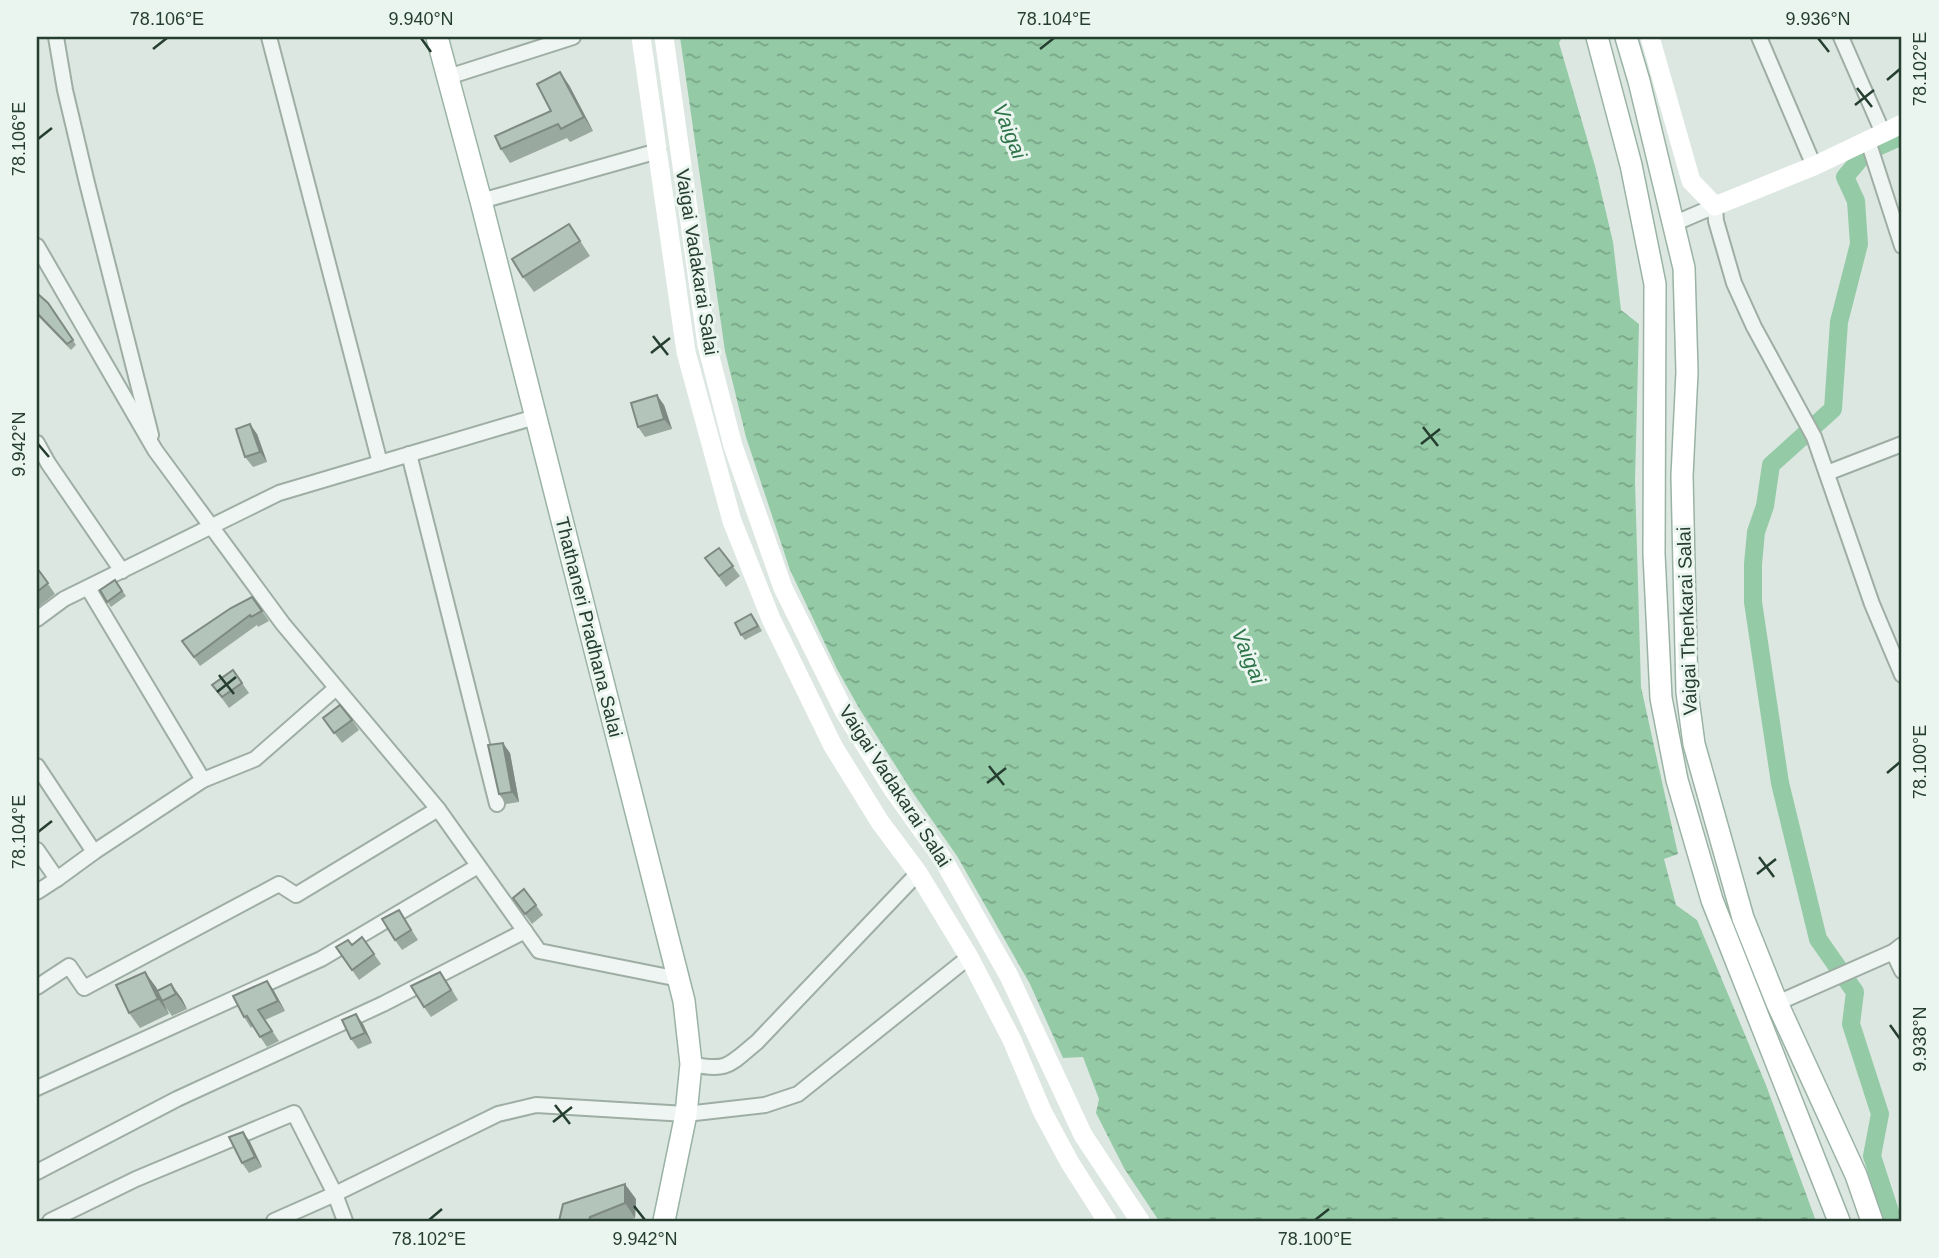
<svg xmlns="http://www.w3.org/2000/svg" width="1939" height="1258" viewBox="0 0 1939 1258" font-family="Arial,sans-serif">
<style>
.water{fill:url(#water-ripples)}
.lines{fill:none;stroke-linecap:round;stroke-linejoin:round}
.canal{stroke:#94caa6;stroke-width:18}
.street-casing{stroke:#9eaea5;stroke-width:18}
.primary-casing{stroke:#9ab3a5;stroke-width:24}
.street{stroke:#eff5f2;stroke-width:14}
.secondary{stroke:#fff;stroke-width:19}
.primary{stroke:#fff;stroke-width:21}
.wall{fill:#9aa9a0}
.shaded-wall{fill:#7d8982}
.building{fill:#b3c4ba;stroke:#7d8982;stroke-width:2}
.ticks{fill:none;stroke:#253e30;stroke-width:2.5}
.labels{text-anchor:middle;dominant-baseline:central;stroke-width:6;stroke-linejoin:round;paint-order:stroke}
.street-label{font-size:19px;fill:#253e30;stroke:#ebf5ef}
.water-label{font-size:21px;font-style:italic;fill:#2d7448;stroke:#ebf5ef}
.neatline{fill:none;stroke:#253e30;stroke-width:2.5}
.ticks-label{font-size:18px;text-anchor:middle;fill:#253e30}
</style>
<defs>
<pattern id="water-ripples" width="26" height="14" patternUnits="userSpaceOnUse" patternTransform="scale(1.75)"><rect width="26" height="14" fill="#94caa6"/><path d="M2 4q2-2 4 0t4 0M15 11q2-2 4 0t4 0" fill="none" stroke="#79a588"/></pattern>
</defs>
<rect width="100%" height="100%" fill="#dce7e1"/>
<path class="water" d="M680 37H1562L1559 43 1595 166 1613 242 1621 310 1639 324 1635 481 1641 687 1678 854 1664 859 1676 905 1697 920 1766 1085 1816 1221H1159L1124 1168 1096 1113 1099 1099 1083 1057 1063 1058 1030 984 957 856 911 790 859 708 837 669 790 570 746 437 725 351Z"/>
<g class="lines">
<path class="canal" d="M1893 1221 1872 1156 1880 1114 1851 1024 1855 992 1818 939 1780 783 1753 602V564L1756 532 1765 506 1771 465 1833 409 1839 322 1859 244 1856 201 1845 177 1866 152 1902 136"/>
<defs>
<g id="street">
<path d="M56 37 65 90 87 183 151 435"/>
<path d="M269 37 380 463"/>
<path d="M1759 37 1814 166"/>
<path d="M1841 37 1883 133"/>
<path d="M448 77 573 37"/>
<path d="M1868 141 1902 246"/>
<path d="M481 201 658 151"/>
<path d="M1673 224 1715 206 1716 221 1734 283 1754 327 1814 437 1872 604 1902 675"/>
<path d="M37 246 155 450 283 624 438 809"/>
<path d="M37 443 48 463 122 571"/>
<path d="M409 454 497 804"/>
<path d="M1827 473 1902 444"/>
<path d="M88 588 203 780 255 759 336 688"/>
<path d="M37 619 64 599 279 493 535 417"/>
<path d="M37 766 94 852 203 780"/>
<path d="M37 850 57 879 94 852"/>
<path d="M37 892 57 879"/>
<path d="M1893 952 1902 971"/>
<path d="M37 987 69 966 84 988 279 884 296 895 438 809 539 951 679 979"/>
<path d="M1777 1003 1893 952 1902 945"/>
<path d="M691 1064C728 1072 729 1065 757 1042L918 873"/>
<path d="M37 1088 321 959 478 866"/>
<path d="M37 1172 177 1099 383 1004 525 931"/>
<path d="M50 1221 136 1179 294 1113 335 1194 345 1221"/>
<path d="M274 1221 335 1194 498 1114 536 1105 686 1114 765 1105 798 1094 969 957"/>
</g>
<g id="primary">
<path d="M437 37 481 201 684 1001 691 1064 686 1114 664 1221"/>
<path d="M1597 37 1631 165 1655 284 1654 554 1661 698 1677 780 1712 900 1839 1221"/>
<path d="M1626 37 1639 81 1684 268 1687 372 1682 476 1684 566 1687 692 1694 744 1743 918 1777 1003 1856 1175 1872 1221"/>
</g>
</defs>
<use href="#street" class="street-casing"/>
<use href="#primary" class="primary-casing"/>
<use href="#street" class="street"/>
<g class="secondary">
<path d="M641 37 686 352 732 521 771 619 833 746 880 822 918 873 969 957 1012 1040 1042 1111 1070 1163 1107 1221"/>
<path d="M664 37 707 345 733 446 783 588 844 711 892 788 944 861 1009 976 1083 1135 1140 1221"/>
<path d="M1650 37 1691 181 1715 206 1814 166 1902 124"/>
</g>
<use href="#primary" class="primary"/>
</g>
<g class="wall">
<path d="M569 85 593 131 570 142 567 138 510 163 501 149 551 111Z"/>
<path d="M569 224 590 256 534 292 523 277Z"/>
<path d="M37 294 48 303 76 345 71 350 37 315Z"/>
<path d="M664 405 672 429 645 437 638 427Z"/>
<path d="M257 434 267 462 253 467 245 457Z"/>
<path d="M719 548 740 576 726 587 705 558Z"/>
<path d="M37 568 55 594 37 608Z"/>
<path d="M115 580 126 596 111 607 100 590Z"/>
<path d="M252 597 269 621 258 627 257 625 200 666 182 641Z"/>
<path d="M755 619 762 631 745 640 741 635Z"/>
<path d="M233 670 249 693 229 708 212 685Z"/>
<path d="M323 718 352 720 359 730 342 743Z"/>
<path d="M510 753 519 802 506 804 499 794Z"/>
<path d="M513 898 536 905 543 915 532 924Z"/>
<path d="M399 910 418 940 402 950 395 940Z"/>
<path d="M362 937 381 964 359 980 336 947 352 945Z"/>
<path d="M267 981 274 991 285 1011 265 1020 279 1041 267 1047 253 1026 251 1028 244 1017Z"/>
<path d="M447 982 458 1000 431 1017 424 1007Z"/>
<path d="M171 984 182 999 187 1009 172 1016 163 1003 169 1014 140 1028 129 1013 156 987 157 990Z"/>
<path d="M363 1024 372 1043 358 1049 351 1039Z"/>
<path d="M243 1132 250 1142 262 1167 249 1173 242 1163Z"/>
<path d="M636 1199 635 1218 628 1221H559Z"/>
</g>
<g class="shaded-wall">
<path d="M560 72 569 85 593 131 584 117Z"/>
<path d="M657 395 664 405 672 429 664 419Z"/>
<path d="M250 424 257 434 267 462 260 452Z"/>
<path d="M503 743 510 753 519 802 512 792Z"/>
<path d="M145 972 156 987 169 1014 158 999Z"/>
<path d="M267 981 274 991 285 1011 278 1001Z"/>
<path d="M171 984 182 999 187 1009 176 994Z"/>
<path d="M356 1014 363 1024 372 1043 365 1033Z"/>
<path d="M243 1132 250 1142 262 1167 255 1157Z"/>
<path d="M625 1184 636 1199 635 1218 625 1203Z"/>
</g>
<g class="building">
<path d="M560 72 584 117 561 129 558 124 501 149 495 136 551 111 537 84Z"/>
<path d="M569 224 580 241 523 277 512 259Z"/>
<path d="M37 294H38L48 303 73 340 67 344 37 313Z"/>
<path d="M657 395 664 419 638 427 631 403Z"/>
<path d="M250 424 260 452 245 457 236 429Z"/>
<path d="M719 548 733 566 719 576 705 558Z"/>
<path d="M37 568 48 583 37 592Z"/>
<path d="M115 580 122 591 107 602 100 590Z"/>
<path d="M252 597 262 611 251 617 250 615 194 657 182 641 231 608Z"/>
<path d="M751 614 758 626 741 635 735 623Z"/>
<path d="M233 670 242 683 222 697 212 685Z"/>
<path d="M340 705 352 720 334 733 323 718Z"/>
<path d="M503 743 512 792 499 794 488 745Z"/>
<path d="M524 889 536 905 525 914 513 898Z"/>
<path d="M399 910 411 930 395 940 382 919Z"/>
<path d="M362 937 374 954 352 970 336 947 348 940 352 945Z"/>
<path d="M145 972 158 999 129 1013 116 985Z"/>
<path d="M440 972 451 990 424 1007 411 986Z"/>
<path d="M267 981 278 1001 258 1010 272 1031 260 1037 247 1016 244 1017 233 996Z"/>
<path d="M171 984 176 994 162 1001 157 991Z"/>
<path d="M356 1014 365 1033 351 1039 342 1020Z"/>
<path d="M243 1132 255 1157 242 1163 229 1137Z"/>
<path d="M625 1184V1203L590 1217 589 1221H559L563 1204Z"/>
</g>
<path class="ticks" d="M421 38 431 52M1818 38 1829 52M153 49 167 38M1040 49 1054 38M1887 80 1900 69M1857 88 1872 107M1855 105 1874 90M38 139 52 128M653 336 668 355M651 353 670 338M1423 427 1438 446M38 444 49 457M1421 444 1440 429M219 675 234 694M217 692 236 677M989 766 1004 785M1887 773 1900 762M987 783 1006 768M38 832 52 821M1759 857 1774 877M1757 874 1776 859M1890 1025 1900 1039M555 1105 570 1124M553 1122 572 1107M634 1206 645 1220M429 1220 442 1209M1315 1220 1329 1209"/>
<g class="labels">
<g class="street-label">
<text transform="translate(697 262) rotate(81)">Vaigai Vadakarai Salai</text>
<text transform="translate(1687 621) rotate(-92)">Vaigai Thenkarai Salai</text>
<text transform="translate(589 627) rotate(76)">Thathaneri Pradhana Salai</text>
<text transform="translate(895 786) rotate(57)">Vaigai Vadakarai Salai</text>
</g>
<g class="water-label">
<text transform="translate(1010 131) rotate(68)">Vaigai</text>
<text transform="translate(1249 656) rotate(68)">Vaigai</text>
</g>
</g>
<rect width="1939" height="1258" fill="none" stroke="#ebf5ef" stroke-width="77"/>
<rect x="38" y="38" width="1862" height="1182" class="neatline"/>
<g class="ticks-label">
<text x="167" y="25">78.106°E</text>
<text x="421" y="25">9.940°N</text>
<text x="1054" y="25">78.104°E</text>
<text x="1818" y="25">9.936°N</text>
<text transform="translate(1920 69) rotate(-90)" y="6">78.102°E</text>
<text transform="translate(19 139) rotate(-90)" y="6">78.106°E</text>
<text transform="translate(19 444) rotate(-90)" y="6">9.942°N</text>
<text transform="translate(1920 762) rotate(-90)" y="6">78.100°E</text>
<text transform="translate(19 832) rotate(-90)" y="6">78.104°E</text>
<text transform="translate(1920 1039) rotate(-90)" y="6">9.938°N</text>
<text x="429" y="1245">78.102°E</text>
<text x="645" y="1245">9.942°N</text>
<text x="1315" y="1245">78.100°E</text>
</g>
</svg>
